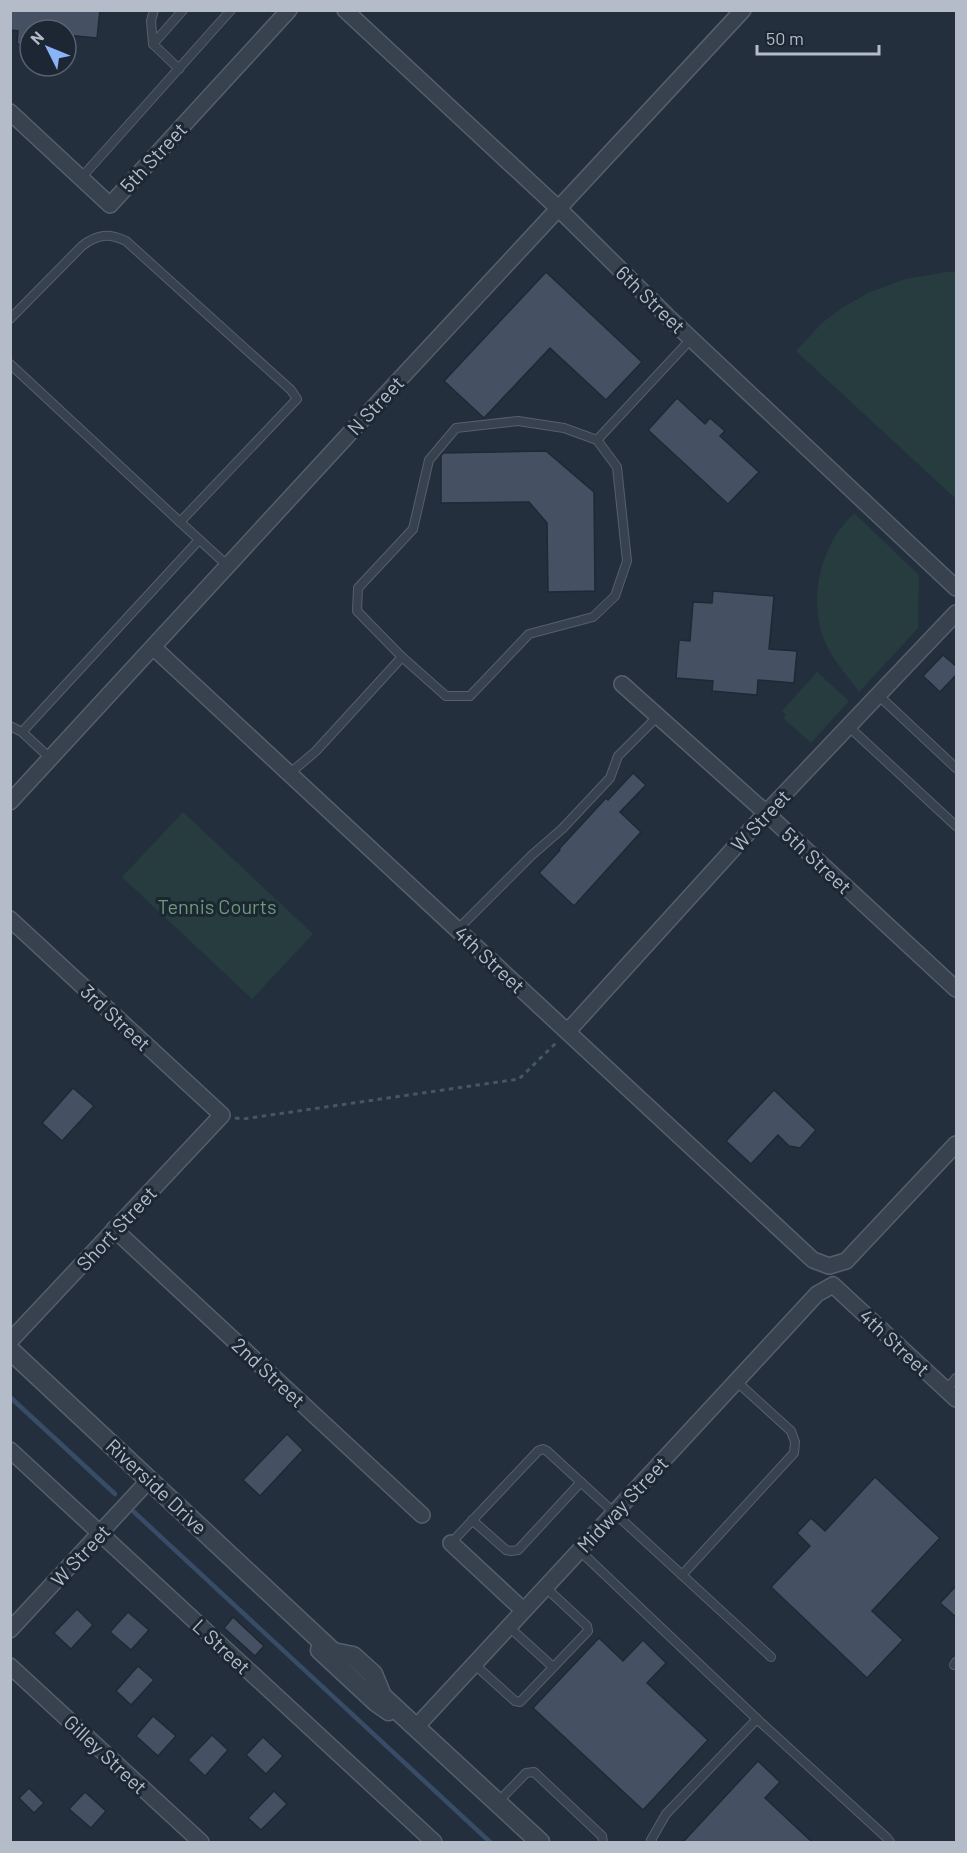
<svg xmlns="http://www.w3.org/2000/svg" width="967" height="1853" viewBox="0 0 967 1853" font-family="Barlow,sans-serif">
<style>
.green{fill:#263c3f}
.lines{fill:none;stroke-linecap:round;stroke-linejoin:round}
.stream{stroke:#394c67;stroke-width:4.5}
.building{fill:#455162;stroke:#1f2835;stroke-width:1.5}
.service-casing{stroke:#565f6c;stroke-width:10}
.minor-casing{stroke:#565f6c;stroke-width:18}
.tertiary-casing{stroke:#565f6c;stroke-width:21}
.path{stroke:#44595c;stroke-width:3;stroke-dasharray:4.5 4.5;stroke-linecap:butt}
.service{stroke:#38414e;stroke-width:8}
.minor{stroke:#38414e;stroke-width:15}
.tertiary{stroke:#38414e;stroke-width:18}
.labels{text-anchor:middle;dominant-baseline:central;stroke-width:6;stroke-linejoin:round;paint-order:stroke}
.street-label{font-size:20px;fill:#b4bcc9;stroke:#1d2633}
.park-label{font-size:20px;fill:#6b9a76;stroke:#1d2633}
</style>
<rect width="100%" height="100%" fill="#242f3e"/>
<g class="green">
<path d="M946 272H956V499L796 351 823 322 842 308 868 293 905 279Z"/>
<path d="M854 513 919 575 918 628 859 692C849 677 835 663 827 646 810 611 816 567 836 535 841 527 848 520 854 513Z"/>
<path d="M817 672 849 701 811 743 783 718 786 715 782 711Z"/>
<path d="M183 812 313 934 252 999 122 877Z"/>
</g>
<g class="lines">
<g class="stream">
<path d="M10 1397 115 1494"/>
<path d="M134 1512 490 1842"/>
</g>
</g>
<g class="building">
<path d="M10 10H100L97 38 66 35V30H30V45L17 44 18 31 10 30Z"/>
<path d="M546 272 642 362 606 400 550 348 484 418 444 381Z"/>
<path d="M677 398 705 424 710 418 725 431 720 436 759 472 728 504 648 430Z"/>
<path d="M546 451 594 492 595 591 548 592 547 523 529 502 441 503V456L443 453Z"/>
<path d="M713 591 774 596 769 649 797 651 794 683 758 680 757 695 712 691 713 681 676 678 679 640 690 641 693 602 712 603Z"/>
<path d="M943 655 957 667V674L940 692 923 676Z"/>
<path d="M633 773 646 785 620 812 641 832 574 906 539 873 560 850 559 849 606 798 608 800Z"/>
<path d="M73 1088 94 1106 62 1141 42 1123Z"/>
<path d="M774 1090 816 1130 800 1148 789 1146 778 1135 751 1164 726 1141Z"/>
<path d="M287 1434 303 1450 260 1496 243 1480Z"/>
<path d="M875 1477 940 1538 872 1611 903 1640 867 1678 771 1587 810 1546 797 1533 811 1518 825 1531Z"/>
<path d="M957 1585V1618L940 1603Z"/>
<path d="M77 1609 93 1625 71 1649 54 1633Z"/>
<path d="M128 1612 149 1630 131 1650 110 1632Z"/>
<path d="M233 1617 264 1646 255 1656 224 1628Z"/>
<path d="M599 1638 623 1661 643 1640 666 1663 647 1683 708 1740 643 1810 533 1708Z"/>
<path d="M138 1666 154 1680 131 1705 116 1691Z"/>
<path d="M153 1716 176 1736 158 1756 136 1736Z"/>
<path d="M212 1735 228 1750 205 1776 188 1760Z"/>
<path d="M263 1737 283 1756 266 1774 246 1755Z"/>
<path d="M758 1761 780 1782 765 1798 812 1842H683Z"/>
<path d="M29 1788 44 1803 34 1813 19 1798Z"/>
<path d="M274 1791 287 1804 261 1830 248 1818Z"/>
<path d="M85 1792 106 1811 91 1828 69 1809Z"/>
</g>
<g class="lines">
<defs>
<g id="service">
<path d="M154 10 151 21 153 44 179 69"/>
<path d="M153 44 183 10"/>
<path d="M81 178 231 10"/>
<path d="M10 319 82 246C97 234 109 233 126 241L291 390 297 399 180 522 228 566"/>
<path d="M10 364 180 522"/>
<path d="M402 657 446 696H470L529 634 593 617 615 596 627 561 617 467 597 440"/>
<path d="M878 695 956 768"/>
<path d="M10 726 22 732 51 759"/>
<path d="M848 726 956 826"/>
<path d="M22 732 199 540"/>
<path d="M289 774 316 751 402 657 357 611 358 588 413 529 429 460 456 428 518 421 564 428 597 440 691 339"/>
<path d="M458 929 532 855 562 829 610 778 618 756 658 716"/>
<path d="M946 1390 956 1378"/>
<path d="M472 1520 506 1550 511 1551 518 1550 581 1482"/>
<path d="M451 1543 538 1451 543 1449 547 1451 682 1575 794 1453 795 1442 791 1431 736 1381"/>
<path d="M579 1550 757 1719"/>
<path d="M682 1575 771 1657"/>
<path d="M509 1627 553 1667"/>
<path d="M474 1664 515 1701 520 1702 588 1631 587 1626 545 1587"/>
<path d="M954 1665 956 1662"/>
<path d="M498 1802 526 1773 534 1772 602 1836 603 1842"/>
<path d="M652 1842 651 1840 666 1814 757 1719 887 1838 890 1842"/>
</g>
<g id="minor">
<path d="M345 10 559 209 667 316 956 588"/>
<path d="M10 112 110 205 289 10"/>
<path d="M154 648 813 1260 829 1266 846 1261 956 1144"/>
<path d="M622 684 766 813 956 989"/>
<path d="M10 802 360 422 743 10"/>
<path d="M10 919 222 1115 10 1341"/>
<path d="M568 1031 766 813 956 613"/>
<path d="M114 1229 422 1515"/>
<path d="M10 1450 434 1842"/>
<path d="M451 1543 523 1610"/>
<path d="M10 1630 150 1479"/>
<path d="M10 1666 201 1842"/>
<path d="M416 1727 817 1294 833 1285 956 1399"/>
</g>
<g id="tertiary">
<path d="M10 1350 333 1652 353 1656 373 1674 382 1696 540 1842"/>
<path d="M320 1650 376 1702 389 1711"/>
</g>
</defs>
<use href="#service" class="service-casing"/>
<use href="#minor" class="minor-casing"/>
<use href="#tertiary" class="tertiary-casing"/>
<path class="path" d="M235 1118 243 1119 519 1079 556 1043"/>
<use href="#service" class="service"/>
<use href="#minor" class="minor"/>
<use href="#tertiary" class="tertiary"/>
</g>
<g class="labels">
<g class="street-label">
<text transform="translate(153 157) rotate(-47)">5th Street</text>
<text transform="translate(651 299) rotate(44)">6th Street</text>
<text transform="translate(375 405) rotate(-47)">N Street</text>
<text transform="translate(760 820) rotate(-47)">W Street</text>
<text transform="translate(817 860) rotate(43)">5th Street</text>
<text transform="translate(490 959) rotate(43)">4th Street</text>
<text transform="translate(116 1017) rotate(43)">3rd Street</text>
<text transform="translate(116 1228) rotate(-47)">Short Street</text>
<text transform="translate(895 1342) rotate(43)">4th Street</text>
<text transform="translate(269 1372) rotate(43)">2nd Street</text>
<text transform="translate(157 1486) rotate(43)">Riverside Drive</text>
<text transform="translate(622 1504) rotate(-47)">Midway Street</text>
<text transform="translate(80 1555) rotate(-47)">W Street</text>
<text transform="translate(222 1646) rotate(43)">L Street</text>
<text transform="translate(106 1754) rotate(43)">Gilley Street</text>
</g>
<g class="park-label">
<text x="217" y="906">Tennis Courts</text>
</g>
</g>
<rect width="967" height="1853" fill="none" stroke="#b4bcc9" stroke-width="24"/>
<g transform="translate(48 48) rotate(313)"><circle r="28" fill="#1d2633" stroke="#59626f" stroke-width="1.5"/>
<path d="M0-4.5L10 22L0 15L-10 22Z" fill="#8ab4f8"/>
<text y="-9" font-size="16" font-weight="bold" text-anchor="middle" fill="#b4bcc9">N</text>
</g>
<path d="M757 45v9h122v-9" fill="none" stroke="#b4bcc9" stroke-width="3"/>
<text x="766" y="45" font-size="18" fill="#b4bcc9" stroke="#1d2633" stroke-width="4.5" paint-order="stroke">50 m</text>
</svg>
